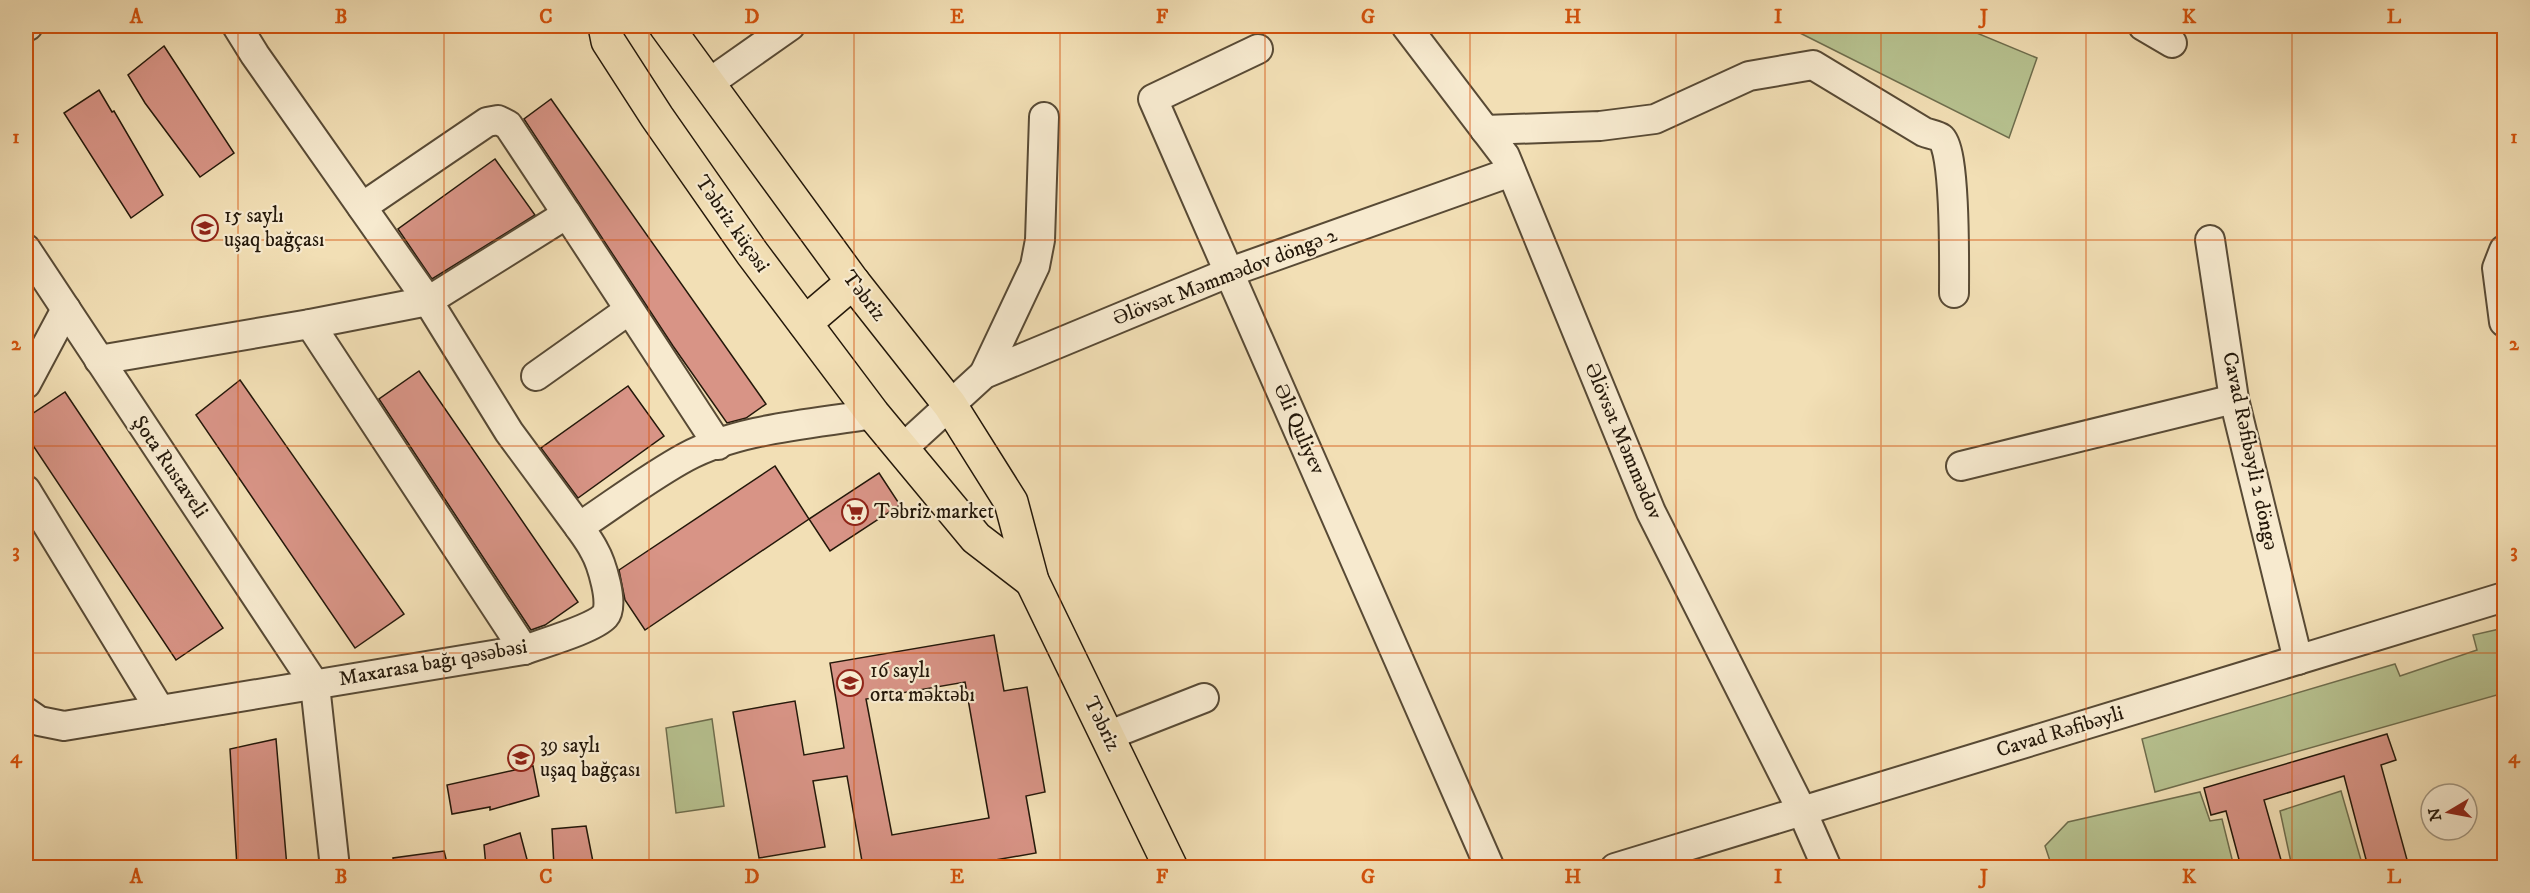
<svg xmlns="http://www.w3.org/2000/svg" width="2530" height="893" viewBox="0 0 2530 893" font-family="'IM FELL DW Pica',serif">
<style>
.green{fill:#b7c290;stroke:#6e6d4d;stroke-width:1.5}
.building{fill:#d89486;stroke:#24180a;stroke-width:1.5;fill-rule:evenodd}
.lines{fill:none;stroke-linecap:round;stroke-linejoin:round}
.minor-casing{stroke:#584a35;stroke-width:32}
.major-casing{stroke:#24180a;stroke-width:36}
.minor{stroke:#f7eacf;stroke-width:28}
.major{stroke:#f2dfb5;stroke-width:33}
.grid{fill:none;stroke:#d4520c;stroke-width:1.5;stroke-opacity:0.55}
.labels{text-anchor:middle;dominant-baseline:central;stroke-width:4.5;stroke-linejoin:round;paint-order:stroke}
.poi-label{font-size:21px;fill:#24180a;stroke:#f7eacf;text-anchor:start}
.street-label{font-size:21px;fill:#24180a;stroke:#f7eacf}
.neatline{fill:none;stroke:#d4520c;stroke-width:2}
.grid-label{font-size:20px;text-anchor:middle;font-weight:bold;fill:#d4520c}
</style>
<rect width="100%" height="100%" fill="#f2dfb5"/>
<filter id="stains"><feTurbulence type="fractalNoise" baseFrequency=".00333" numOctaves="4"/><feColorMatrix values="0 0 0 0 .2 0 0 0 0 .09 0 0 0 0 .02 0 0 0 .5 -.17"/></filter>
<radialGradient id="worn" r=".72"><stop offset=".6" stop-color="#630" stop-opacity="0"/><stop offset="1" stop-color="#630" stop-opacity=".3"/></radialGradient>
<g class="green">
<path d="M1786 26H1960L2037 58 2009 138Z"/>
<path d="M2504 628V693L2155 792 2142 739 2395 664 2400 676 2477 650 2473 635Z"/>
<path d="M712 719 724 806 676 813 666 728Z"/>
<path d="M2341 791 2363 867H2292L2280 811Z"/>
<path d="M2200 792 2210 821 2222 819 2234 867H2052L2045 846 2068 822Z"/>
</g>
<g class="building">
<path d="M164 46 234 153 200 177 145 103 128 75Z"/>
<path d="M99 90 112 112 114 111 163 195 131 218 64 113Z"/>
<path d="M551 99 766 404 746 418 727 423 673 346 524 119Z"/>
<path d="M495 159 535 215 432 279 398 229Z"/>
<path d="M419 371 578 602 545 625 531 630 379 399Z"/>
<path d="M240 380 404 614 355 648 196 415Z"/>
<path d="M628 386 664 436 578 498 541 448Z"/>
<path d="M65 392 223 628 176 660 26 435V418Z"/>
<path d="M775 466 809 519 645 630 625 600 619 570Z"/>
<path d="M879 473 900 505 830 551 809 519Z"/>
<path d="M994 635 1004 691 1027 687 1045 792 1026 796 1036 853 955 867H863L847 776 813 781 825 847 759 858 733 712 795 701 804 755 844 748 830 663ZM965 682 989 818 892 835 866 699Z"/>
<path d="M2387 734 2396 760 2381 765 2409 867H2368L2344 776 2264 800 2283 867H2241L2226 811 2211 815 2204 788Z"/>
<path d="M276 739 287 867H237L230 749Z"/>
<path d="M533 766 539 796 490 810V807L452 814 447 785Z"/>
<path d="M586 826 594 867H554L552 829Z"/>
<path d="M520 833 529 867H486L484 845Z"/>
<path d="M444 851 448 867H394L393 858Z"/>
</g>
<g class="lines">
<defs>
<g id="minor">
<path d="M237 26 255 55 428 301 509 432 579 527"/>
<path d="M1406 26 1505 156 1651 512 1802 811 1827 868"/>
<path d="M2143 26 2172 43"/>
<path d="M26 27 28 26"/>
<path d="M1258 49 1153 99 1490 868"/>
<path d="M709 83 790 26"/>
<path d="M1485 130 1600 126 1655 119 1749 76 1813 65 1924 132C1929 134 1937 135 1941 138 1956 149 1954 270 1954 293"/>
<path d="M362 207 487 122 498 120 508 125 567 214"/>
<path d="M2210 240 2234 399 2298 660"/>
<path d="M26 249 315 685 335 868"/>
<path d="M2504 250 2497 268 2504 322"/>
<path d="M310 324 524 650"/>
<path d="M99 360 310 324 428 301 567 214 718 445"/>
<path d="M984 374 1035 266 1040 240 1044 117"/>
<path d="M536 376 629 310"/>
<path d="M26 384 66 309"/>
<path d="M902 449 984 374 1230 272 1511 172"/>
<path d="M1961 466 2234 399"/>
<path d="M26 490 160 710"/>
<path d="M26 712 39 721 64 726 524 650C543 643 593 629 605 616 615 605 601 562 594 550 590 542 584 534 579 527 614 504 649 477 686 457 740 428 813 424 873 414"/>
<path d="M1107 736 1204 698"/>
<path d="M1615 868 2504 597"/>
</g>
<g id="major">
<path d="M605 26 608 41 657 117 752 253 873 414 976 538 1032 581"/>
<path d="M666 26 853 282 950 405 1011 502 1032 581 1171 868"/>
<path d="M805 323 853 282"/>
</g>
</defs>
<use href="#minor" class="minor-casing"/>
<use href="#major" class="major-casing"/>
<use href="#minor" class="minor"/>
<use href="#major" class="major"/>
</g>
<path class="grid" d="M238 26V868M444 26V868M649 26V868M854 26V868M1060 26V868M1265 26V868M1470 26V868M1676 26V868M1881 26V868M2086 26V868M2292 26V868M26 240H2504M26 446H2504M26 653H2504"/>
<defs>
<symbol id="school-ring" viewBox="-11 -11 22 22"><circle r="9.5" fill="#f7eacf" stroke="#8f2418" stroke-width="1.5"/><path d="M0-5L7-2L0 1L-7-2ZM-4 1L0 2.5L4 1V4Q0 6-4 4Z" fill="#8f2418"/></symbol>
<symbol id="supermarket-ring" viewBox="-11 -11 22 22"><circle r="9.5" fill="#f7eacf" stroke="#8f2418" stroke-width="1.5"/><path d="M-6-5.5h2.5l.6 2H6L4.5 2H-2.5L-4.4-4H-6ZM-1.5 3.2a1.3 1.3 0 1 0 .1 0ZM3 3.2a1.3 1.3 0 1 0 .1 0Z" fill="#8f2418"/></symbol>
</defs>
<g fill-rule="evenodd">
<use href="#school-ring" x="190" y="213" width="30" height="30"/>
<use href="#supermarket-ring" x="840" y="497" width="30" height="30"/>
<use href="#school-ring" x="835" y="668" width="30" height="30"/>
<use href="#school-ring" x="506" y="743" width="30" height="30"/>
</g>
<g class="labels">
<g class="poi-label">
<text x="224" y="216">15 saylı<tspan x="224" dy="24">uşaq bağçası</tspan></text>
<text x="874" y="512">Təbriz market</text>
<text x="870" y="671">16 saylı<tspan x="870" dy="24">orta məktəbı</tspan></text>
<text x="540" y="746">39 saylı<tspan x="540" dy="24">uşaq bağçası</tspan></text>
</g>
<g class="street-label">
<text transform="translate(732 224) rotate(55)">Təbriz küçəsi</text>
<text transform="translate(1225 277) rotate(-21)">Əlövsət Məmmədov döngə 2</text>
<text transform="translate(864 296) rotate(52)">Təbriz</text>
<text transform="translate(1299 429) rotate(66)">Əli Quliyev</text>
<text transform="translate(1623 441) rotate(67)">Əlövsət Məmmədov</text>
<text transform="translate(2250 451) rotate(78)">Cavad Rəfibəyli 2 döngə</text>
<text transform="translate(170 467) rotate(56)">Şota Rustaveli</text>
<text transform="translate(433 663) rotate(-10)">Maxarasa bağı qəsəbəsi</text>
<text transform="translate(1102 724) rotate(64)">Təbriz</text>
<text transform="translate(2060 732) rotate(-17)">Cavad Rəfibəyli</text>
</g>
</g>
<rect width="2530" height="893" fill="none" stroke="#f2dfb5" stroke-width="66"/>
<g transform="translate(2449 812) rotate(260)"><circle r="28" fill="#f7eacf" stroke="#a39680" stroke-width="1.5"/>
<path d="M0-4.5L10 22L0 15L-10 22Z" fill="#8f2418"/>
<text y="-9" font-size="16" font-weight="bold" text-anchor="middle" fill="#24180a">N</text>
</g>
<rect x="33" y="33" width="2464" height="827" class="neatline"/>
<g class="grid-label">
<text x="136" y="23">A</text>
<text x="341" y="23">B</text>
<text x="546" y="23">C</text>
<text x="752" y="23">D</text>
<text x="957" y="23">E</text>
<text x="1162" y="23">F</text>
<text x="1368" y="23">G</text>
<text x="1573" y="23">H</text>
<text x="1778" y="23">I</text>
<text x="1984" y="23">J</text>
<text x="2189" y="23">K</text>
<text x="2394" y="23">L</text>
<text x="16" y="143">1</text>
<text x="2514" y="143">1</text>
<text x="16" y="350">2</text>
<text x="2514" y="350">2</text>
<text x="16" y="557">3</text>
<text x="2514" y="557">3</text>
<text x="16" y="763">4</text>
<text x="2514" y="763">4</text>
<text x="136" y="883">A</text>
<text x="341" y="883">B</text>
<text x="546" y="883">C</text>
<text x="752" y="883">D</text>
<text x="957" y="883">E</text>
<text x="1162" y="883">F</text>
<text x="1368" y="883">G</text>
<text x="1573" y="883">H</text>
<text x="1778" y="883">I</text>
<text x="1984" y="883">J</text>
<text x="2189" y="883">K</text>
<text x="2394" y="883">L</text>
</g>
<rect width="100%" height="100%" filter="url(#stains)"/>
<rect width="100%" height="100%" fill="url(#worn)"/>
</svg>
